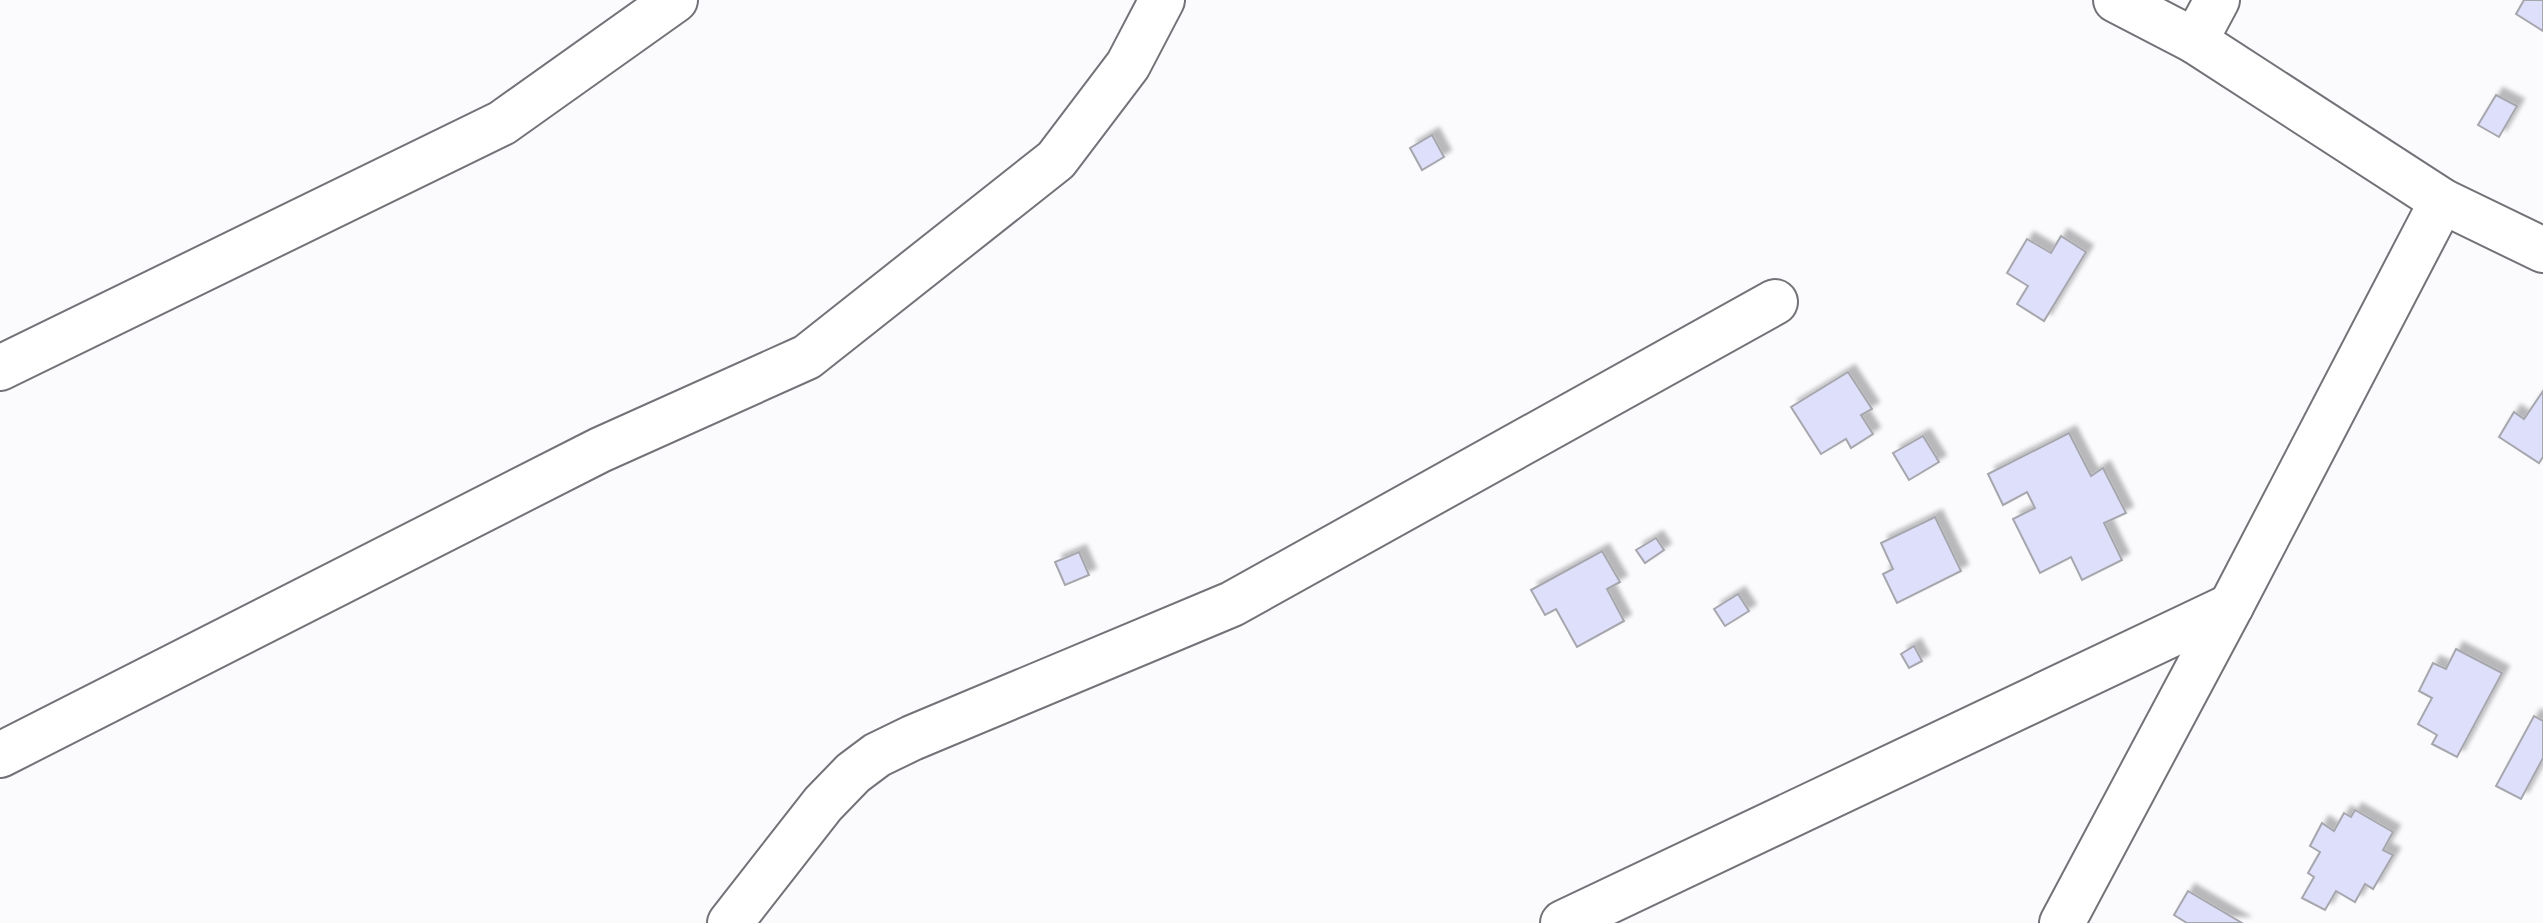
<svg xmlns="http://www.w3.org/2000/svg" width="2543" height="923" viewBox="0 0 2543 923" font-family="'Fira Sans',sans-serif">
<style>
.building{fill:#dedffa;stroke:#a6a6ad;stroke-width:2;filter:url(#shadow)}
.lines{fill:none;stroke-linecap:round;stroke-linejoin:round}
.minor-casing{stroke:#727278;stroke-width:48}
.minor{stroke:#fff;stroke-width:44}
</style>
<defs>
<filter id="shadow"><feDropShadow dx="7" dy="-7" stdDeviation="2" flood-color="#0004"/></filter>
</defs>
<rect width="100%" height="100%" fill="#fbfbfe"/>
<g class="building">
<path d="M2524 0H2543V31L2516 14Z"/>
<path d="M2496 95 2517 106 2499 137 2478 125Z"/>
<path d="M1432 135 1444 157 1422 170 1410 148Z"/>
<path d="M2061 236 2086 252 2044 321 2017 304 2028 286 2007 273 2027 239 2051 253Z"/>
<path d="M1848 372 1872 409 1861 415 1873 434 1851 448 1846 439 1821 454 1791 407Z"/>
<path d="M2543 391V457L2539 463 2499 437 2514 412 2524 419Z"/>
<path d="M2069 433 2091 476 2103 468 2126 513 2104 523 2122 560 2082 580 2071 557 2040 573 2013 519 2035 508 2027 492 2003 505 1988 474Z"/>
<path d="M1923 436 1939 462 1909 480 1893 453Z"/>
<path d="M1935 517 1961 571 1897 603 1883 574 1893 569 1881 543Z"/>
<path d="M1656 538 1664 550 1645 563 1636 550Z"/>
<path d="M1602 551 1620 582 1607 589 1624 621 1577 647 1556 609 1545 615 1531 590Z"/>
<path d="M1079 552 1089 575 1065 585 1055 562Z"/>
<path d="M1738 594 1749 611 1725 626 1714 609Z"/>
<path d="M1914 646 1922 661 1909 668 1901 654Z"/>
<path d="M2456 649 2502 673 2457 757 2432 744 2437 735 2418 724 2432 698 2419 691 2433 663 2446 669Z"/>
<path d="M2534 716 2543 721V758L2521 799 2496 786Z"/>
<path d="M2355 810 2393 832 2383 850 2393 855 2373 889 2365 884 2355 902 2336 891 2325 910 2302 898 2314 877 2308 873 2320 852 2310 846 2322 823 2334 831 2344 813 2351 817Z"/>
<path d="M2188 891 2242 923H2187L2174 915Z"/>
</g>
<g class="lines">
<defs>
<g id="minor">
<path d="M2116 0 2195 41 2442 201 2543 250"/>
<path d="M2195 41 2217 0"/>
<path d="M0 368 502 123 675 0"/>
<path d="M0 755 600 450 807 357 1056 160 1128 65 1162 0"/>
<path d="M730 923 823 804 853 773 877 755 912 738 1232 604 1775 302"/>
<path d="M1563 923 2231 606"/>
<path d="M2062 923 2231 606 2442 201"/>
</g>
</defs>
<use href="#minor" class="minor-casing"/>
<use href="#minor" class="minor"/>
</g>
</svg>
